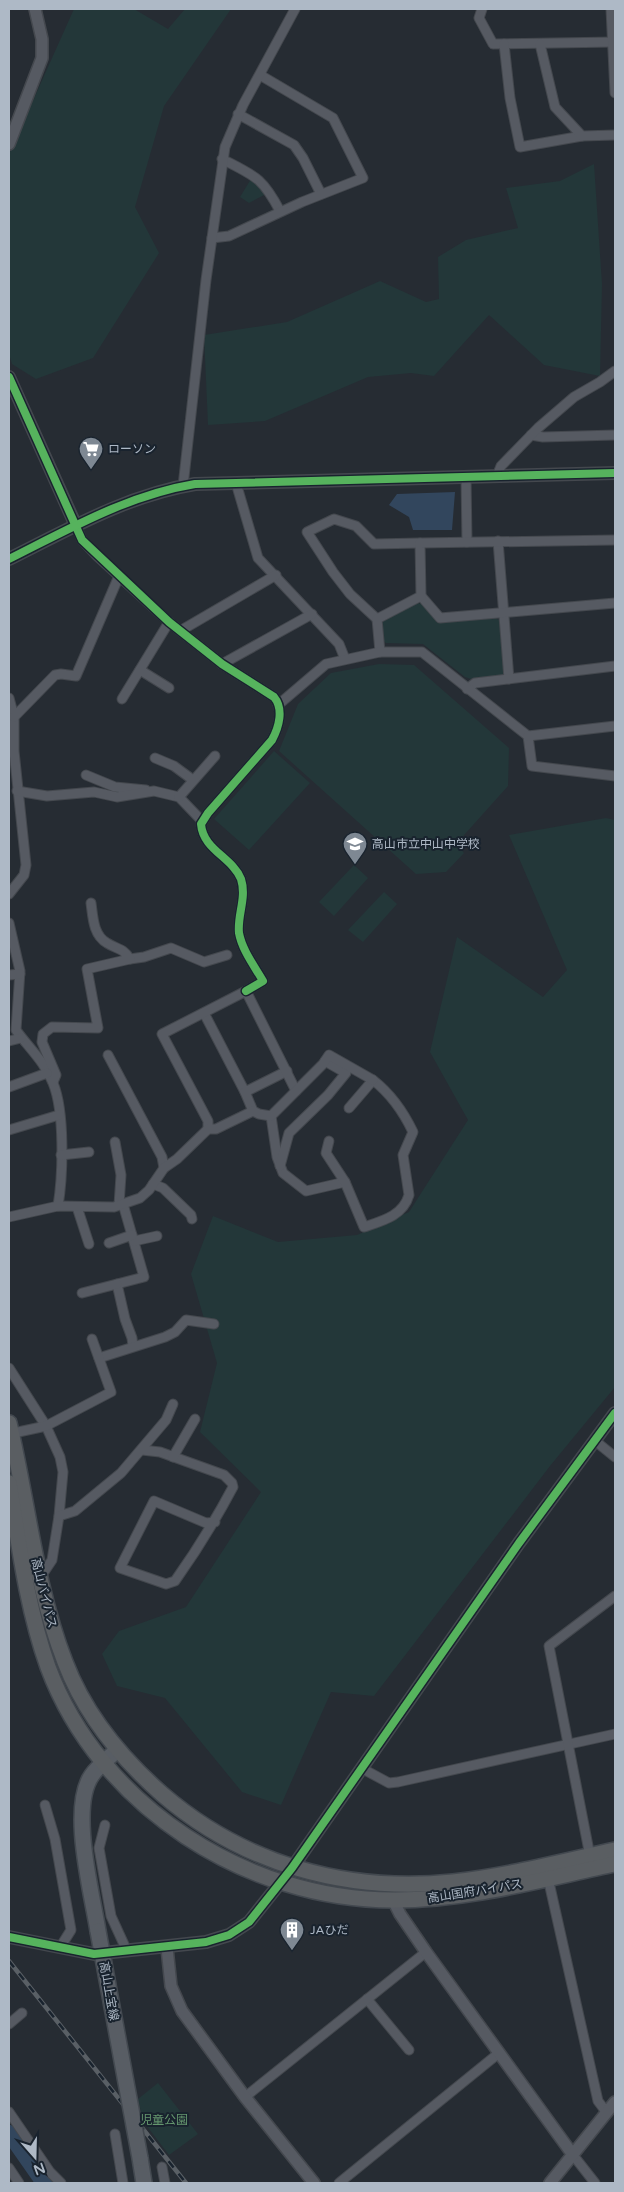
<svg xmlns="http://www.w3.org/2000/svg" width="624" height="2192" viewBox="0 0 624 2192" font-family="'Varela Round','Noto Sans JP',sans-serif">
<style>
.green{fill:#233739}
.water{fill:#32465d}
.lines{fill:none;stroke-linecap:round;stroke-linejoin:round}
.river{stroke:#32465d;stroke-width:16}
.minor-casing{stroke:#44484e;stroke-width:11}
.tertiary-casing{stroke:#44484e;stroke-width:14}
.primary-casing{stroke:#434950;stroke-width:18}
.trunk-casing{stroke:#42484f;stroke-width:18}
.minor{stroke:#565a62;stroke-width:9}
.tertiary{stroke:#565a62;stroke-width:11}
.primary{stroke:#585d64;stroke-width:15}
.trunk{stroke:#5a5e62;stroke-width:15}
.rail-casing{stroke:#595f65;stroke-width:4.5}
.rail{stroke:#19232e;stroke-width:2.5;stroke-dasharray:8;stroke-linecap:butt}
.primary-bridge-casing{stroke:#434950;stroke-width:18;stroke-linecap:butt}
.primary-bridge{stroke:#585d64;stroke-width:15}
.cycleway-casing{stroke:#19232e;stroke-width:11}
.cycleway{stroke:#56b35d;stroke-width:8}
.labels{text-anchor:middle;dominant-baseline:central;stroke-width:4;stroke-linejoin:round;paint-order:stroke}
.poi-label{font-size:12px;fill:#aeb9c6;stroke:#19232e;text-anchor:start}
.street-label{font-size:12px;fill:#aeb9c6;stroke:#19232e}
.park-label{font-size:12px;fill:#65976e;stroke:#19232e}
</style>
<rect width="100%" height="100%" fill="#262c33"/>
<g class="green">
<path d="M74 9H134L168 29 185 9H231L164 106 135 207 159 253 93 358 36 379 12 364 9 354V154Z"/>
<path d="M594 164 602 284 600 376 544 365 489 315 434 376 411 373 368 377 265 421 208 425 204 335 287 322 380 281 426 302 439 299 438 257 466 240 518 228 506 188 560 181Z"/>
<path d="M251 179 257 183 266 194 249 203 240 197Z"/>
<path d="M417 603 422 604 439 622 495 618 499 620 504 673 502 676 471 679 465 677 423 644 386 643 383 640 382 624 384 620Z"/>
<path d="M379 664 414 665 509 748 508 786 456 844 464 853 446 872 416 874 279 751 298 704 331 673Z"/>
<path d="M274 751 310 783 249 850 214 819Z"/>
<path d="M606 818 615 820V1387L550 1466 374 1696 331 1692 281 1805 242 1792 165 1698 117 1686 102 1654 119 1631 186 1607 261 1492 200 1432 217 1363 191 1274 213 1216 278 1242 357 1235 409 1212 468 1120 430 1052 457 937 543 997 567 970 509 835Z"/>
<path d="M354 865 368 878 334 916 319 902Z"/>
<path d="M384 892 397 904 363 942 348 930Z"/>
<path d="M158 2083 198 2134 169 2155 143 2121 138 2099Z"/>
</g>
<path class="water" d="M455 492 452 530H413L409 517 389 505 397 494Z"/>
<g class="lines">
<path class="river" d="M9 2133 44 2183"/>
<defs>
<g id="minor">
<path d="M482 9 479 18 493 44 615 42"/>
<path d="M611 9 615 93"/>
<path d="M504 44 510 98 520 147 582 136"/>
<path d="M540 44 555 107 582 136 615 135"/>
<path d="M238 114 294 145 303 158 321 194"/>
<path d="M222 159C255 176 262 177 280 211"/>
<path d="M212 238 229 236 302 202 363 178 333 118 260 75"/>
<path d="M531 435 543 437 615 435"/>
<path d="M497 476 501 466 538 428 574 397 600 382 615 371"/>
<path d="M466 477 467 542"/>
<path d="M236 483 258 558 339 644 345 659"/>
<path d="M183 486 206 280 225 147 243 105 295 9"/>
<path d="M76 526 82 540 97 556 169 622 222 664 274 697C284 709 279 727 272 740L208 813 201 824C203 850 232 857 241 879 247 898 237 915 239 933 242 950 255 967 263 981L246 991"/>
<path d="M498 541 509 679"/>
<path d="M421 596 440 618 615 603"/>
<path d="M377 619 350 594 333 572 307 532 334 519 356 526 374 544 420 543"/>
<path d="M180 631 276 575"/>
<path d="M380 652 377 619 421 596 420 543 615 540"/>
<path d="M222 664 312 614"/>
<path d="M140 670 169 688"/>
<path d="M467 689 475 683 615 666"/>
<path d="M9 698 14 717V751L26 865 24 875 9 894"/>
<path d="M122 699 169 622"/>
<path d="M278 705 326 664 380 652H422L528 736 532 766 615 776"/>
<path d="M14 717 55 675 61 674 76 676 119 576"/>
<path d="M528 736 615 726"/>
<path d="M155 758 174 766 193 780"/>
<path d="M86 775 115 787 146 790"/>
<path d="M17 791 47 796 94 792 117 797 154 791 179 797 202 821"/>
<path d="M179 797 215 756"/>
<path d="M9 923 20 971 16 1030C28 1047 45 1062 53 1083 65 1112 63 1175 58 1206"/>
<path d="M130 959 144 957 171 948 204 962 227 955"/>
<path d="M9 975 20 974"/>
<path d="M204 1013 245 1092"/>
<path d="M9 1041 21 1038"/>
<path d="M108 1055 162 1157 164 1168"/>
<path d="M53 1082 56 1075 42 1042 43 1034 52 1027 98 1028 87 969 130 959C122 947 118 950 107 943 93 935 93 917 91 903"/>
<path d="M9 1087 47 1073"/>
<path d="M253 1111 245 1092 287 1071"/>
<path d="M271 1116 277 1157 283 1173 306 1191 345 1182"/>
<path d="M208 1129V1121L162 1034 246 991 296 1091"/>
<path d="M9 1130 59 1115"/>
<path d="M329 1141 326 1153 345 1182 364 1227C382 1221 403 1216 409 1195L403 1155 413 1132C403 1111 391 1094 373 1080L349 1108"/>
<path d="M115 1142 121 1175 119 1205"/>
<path d="M61 1155 89 1152"/>
<path d="M280 1166 289 1133 328 1095 346 1073 325 1061"/>
<path d="M153 1184 163 1188 191 1215 192 1219"/>
<path d="M123 1204 144 1277 117 1284 125 1319 132 1338 133 1346"/>
<path d="M77 1207 89 1244"/>
<path d="M9 1217 58 1206 114 1207 140 1198 149 1190 164 1168 177 1159 208 1129H216L253 1111 259 1114 271 1116 323 1064 329 1055 373 1080"/>
<path d="M134 1241 157 1236"/>
<path d="M109 1243 132 1235"/>
<path d="M82 1293 117 1284"/>
<path d="M99 1358 165 1337 175 1332 186 1320 214 1324"/>
<path d="M9 1368 46 1426 60 1457 63 1472 59 1516 52 1560 40 1578"/>
<path d="M9 1434 46 1426 111 1392 92 1339"/>
<path d="M594 1440 615 1457"/>
<path d="M142 1450 160 1452 224 1475 232 1483 233 1487C215 1521 197 1550 175 1581L166 1584 120 1568 154 1501 206 1523 215 1522"/>
<path d="M173 1457 195 1419"/>
<path d="M59 1516 75 1511 121 1473 166 1420 173 1404"/>
<path d="M363 1769 389 1783 398 1782 615 1734"/>
<path d="M45 1805 55 1839 71 1930 61 1946"/>
<path d="M105 1825 99 1848 111 1916 127 1951"/>
<path d="M590 1856 549 1646 615 1596"/>
<path d="M548 1878 598 2101 607 2113"/>
<path d="M367 1999 409 2050"/>
<path d="M9 2024 22 2013"/>
<path d="M245 2097 426 1952"/>
<path d="M9 2112 50 2172 61 2183"/>
<path d="M115 2134 123 2183"/>
<path d="M573 2155 595 2183"/>
<path d="M162 2167 165 2183"/>
<path d="M9 2168 19 2183"/>
<path d="M339 2183 499 2053"/>
</g>
<g id="tertiary">
<path d="M9 144 42 58V39L35 9"/>
<path d="M9 377 76 526"/>
<path d="M9 559C69 529 128 495 195 484L615 473"/>
<path d="M393 1900 400 1914 426 1952 573 2155"/>
<path d="M9 1937 94 1954 206 1942 229 1935 249 1922 292 1868 519 1543 615 1413"/>
<path d="M167 1948 171 1986 182 2011 245 2097 314 2183"/>
<path d="M550 2183 615 2102"/>
</g>
<g id="primary">
<path d="M98 1931C92 1893 69 1807 92 1775 99 1765 109 1758 117 1750"/>
<path d="M140 2158 144 2183"/>
</g>
<g id="trunk">
<path d="M9 1423C28 1503 35 1585 65 1662 85 1715 120 1757 162 1794 243 1864 346 1893 453 1882 507 1876 561 1862 615 1850"/>
<path d="M9 1483C19 1544 27 1608 48 1667 100 1807 248 1901 395 1900 469 1900 543 1879 615 1864"/>
</g>
</defs>
<use href="#minor" class="minor-casing"/>
<use href="#tertiary" class="tertiary-casing"/>
<use href="#primary" class="primary-casing"/>
<use href="#trunk" class="trunk-casing"/>
<use href="#minor" class="minor"/>
<use href="#tertiary" class="tertiary"/>
<use href="#primary" class="primary"/>
<use href="#trunk" class="trunk"/>
<defs>
<path id="rail" d="M9 1961 186 2183"/>
</defs>
<use href="#rail" class="rail-casing"/>
<use href="#rail" class="rail"/>
<defs>
<path id="primary-bridge" d="M98 1931 140 2158"/>
</defs>
<use href="#primary-bridge" class="primary-bridge-casing"/>
<use href="#primary-bridge" class="primary-bridge"/>
<defs>
<g id="cycleway">
<path d="M9 377 82 540 169 622 222 664 274 697C284 709 279 727 272 740L208 813 201 824C203 850 232 857 241 879 247 898 237 915 239 933 242 950 255 967 263 981L246 991"/>
<path d="M9 559C69 529 128 495 195 484L615 473"/>
<path d="M9 1937 94 1954 206 1942 229 1935 249 1922 292 1868 519 1543 615 1413"/>
</g>
</defs>
<use href="#cycleway" class="cycleway-casing"/>
<use href="#cycleway" class="cycleway"/>
</g>
<defs>
<symbol id="supermarket-pin" viewBox="-11 -11 22 30"><path d="M0 17L-7.5 6A9.5 9.5 0 1 1 7.5 6Z" fill="#7e8893" stroke="#19232e"/><path d="M-6-5.5h2.5l.6 2H6L4.5 2H-2.5L-4.4-4H-6ZM-1.5 3.2a1.3 1.3 0 1 0 .1 0ZM3 3.2a1.3 1.3 0 1 0 .1 0Z" fill="#fff"/></symbol>
<symbol id="school-pin" viewBox="-11 -11 22 30"><path d="M0 17L-7.5 6A9.5 9.5 0 1 1 7.5 6Z" fill="#7e8893" stroke="#19232e"/><path d="M0-5L7-2L0 1L-7-2ZM-4 1L0 2.5L4 1V4Q0 6-4 4Z" fill="#fff"/></symbol>
<symbol id="building-pin" viewBox="-11 -11 22 30"><path d="M0 17L-7.5 6A9.5 9.5 0 1 1 7.5 6Z" fill="#7e8893" stroke="#19232e"/><path d="M-4-6H4V6H1V3H-1V6H-4ZM-2.5-4.3h1.7v1.8h-1.7ZM.8-4.3h1.7v1.8H.8ZM-2.5-1h1.7V.8h-1.7ZM.8-1h1.7V.8H.8Z" fill="#fff"/></symbol>
</defs>
<g fill-rule="evenodd">
<use href="#supermarket-pin" x="77" y="435" width="28" height="38"/>
<use href="#school-pin" x="341" y="830" width="28" height="38"/>
<use href="#building-pin" x="278" y="1916" width="28" height="38"/>
</g>
<g class="labels">
<g class="poi-label">
<text x="108" y="449">ローソン</text>
<text x="372" y="844">高山市立中山中学校</text>
<text x="310" y="1930">JAひだ</text>
</g>
<g class="street-label">
<text transform="translate(44 1593) rotate(76)">高山バイパス</text>
<text transform="translate(475 1891) rotate(-9)">高山国府バイパス</text>
<text transform="translate(109 1991) rotate(80)">高山上宝線</text>
</g>
<g class="park-label">
<text x="164" y="2120">児童公園</text>
</g>
</g>
<rect width="624" height="2192" fill="none" stroke="#aeb9c6" stroke-width="20"/>
<g transform="translate(35 2157) rotate(160)" stroke="#19232e" stroke-width="4" paint-order="stroke">
<path d="M0-4L9 19L0 12L-9 19Z" fill="#aeb9c6"/>
<text y="-8" font-size="14" font-weight="bold" text-anchor="middle" fill="#aeb9c6">N</text>
</g>
</svg>
